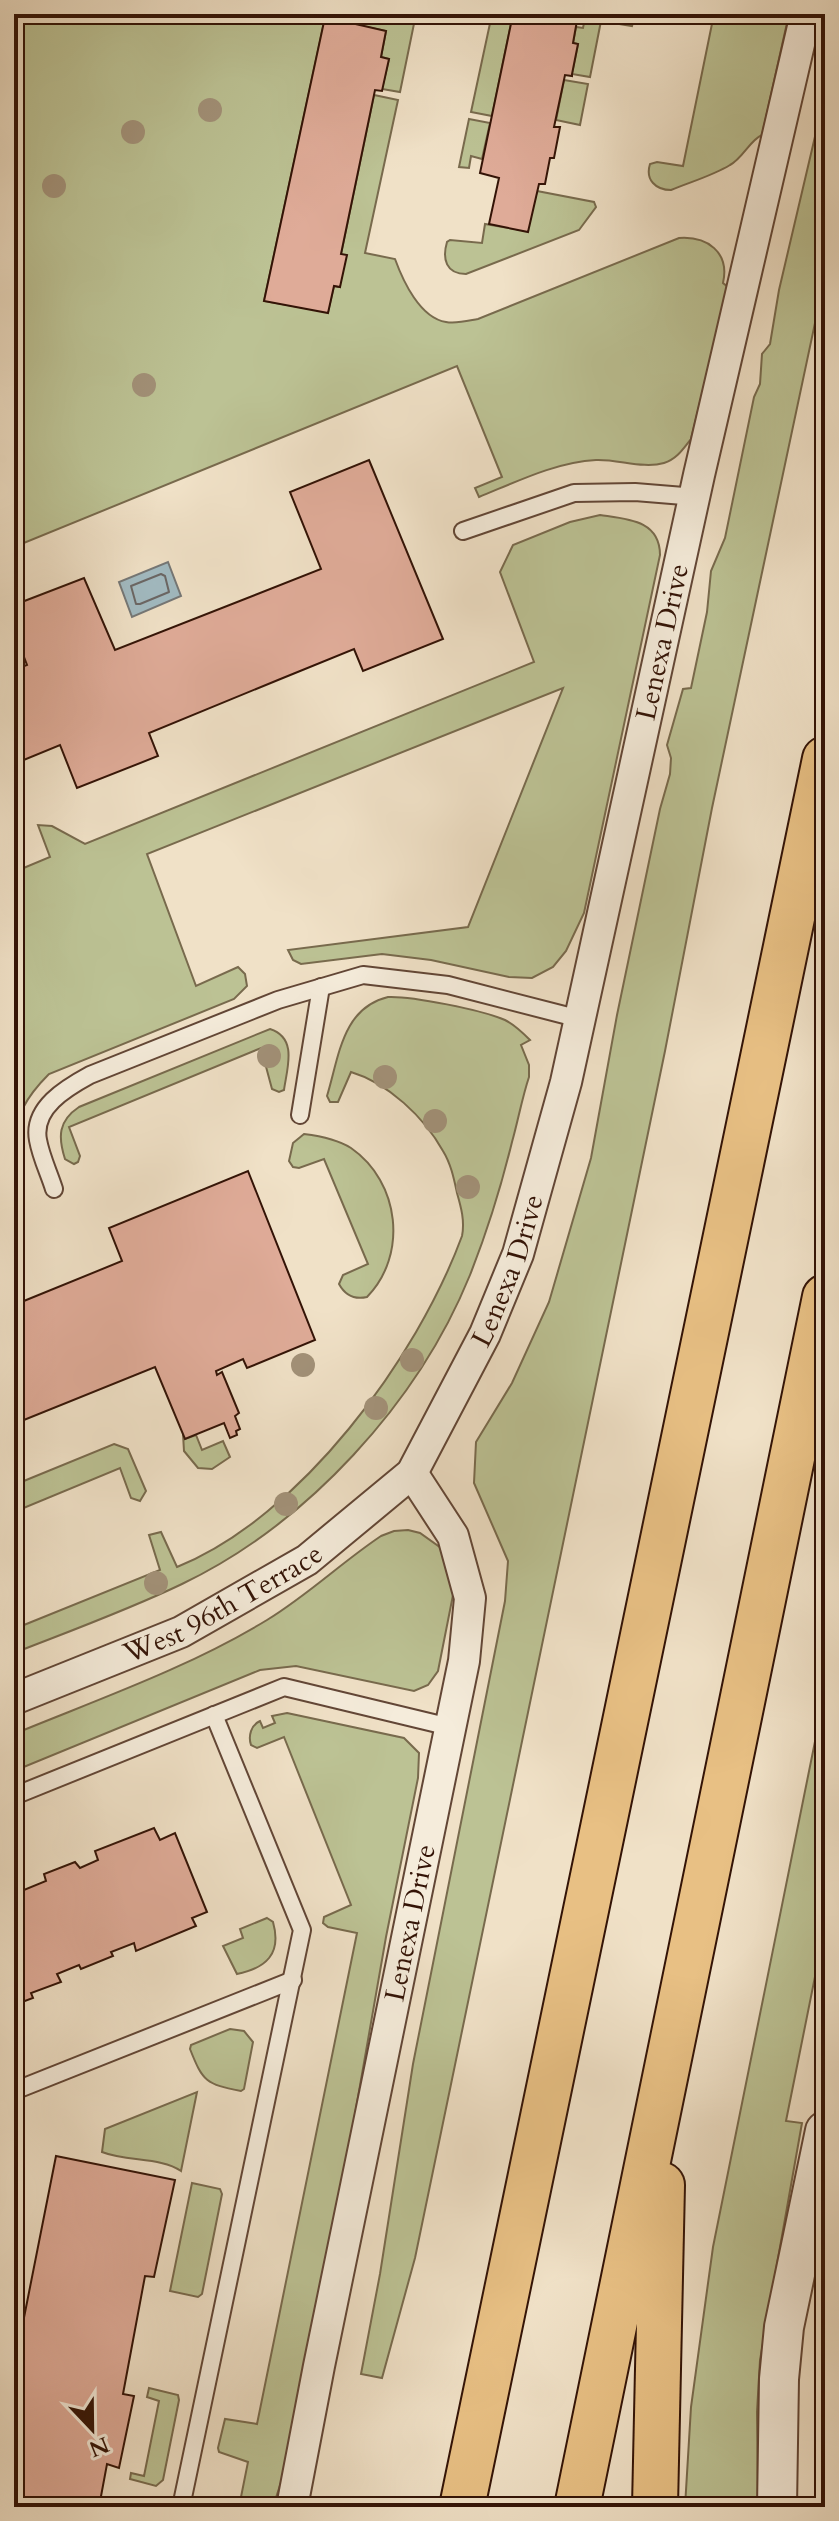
<svg xmlns="http://www.w3.org/2000/svg" width="839" height="2521" viewBox="0 0 839 2521" font-family="Cardo,serif">
<style>
.green{fill:#bcc294;stroke:#786a4d;stroke-width:2}
.water{fill:#a1bac1;stroke:#757776;stroke-width:2}
.lines{fill:none;stroke-linecap:round;stroke-linejoin:round}
.shore{stroke:#6a6664;stroke-width:2}
.building{fill:#dfab98;stroke:#331306;stroke-width:2}
.service-casing{stroke:#624636;stroke-width:20}
.minor-casing{stroke:#624636;stroke-width:34}
.tertiary-casing{stroke:#624636;stroke-width:42}
.motorway-casing{stroke:#331306;stroke-width:48}
.service{stroke:#f5ecdb;stroke-width:16}
.minor{stroke:#f5ecdb;stroke-width:30}
.tertiary{stroke:#f5ecdb;stroke-width:38}
.motorway{stroke:#e8c084;stroke-width:44}
.tree{fill:#a29178}
.labels{text-anchor:middle;dominant-baseline:central;stroke-width:8;stroke-linejoin:round;paint-order:stroke}
.street-label{font-size:28px;fill:#331306;stroke:#f5ecdb}
</style>
<rect width="100%" height="100%" fill="#f0e1c7"/>
<filter id="stains"><feTurbulence type="fractalNoise" baseFrequency=".0025" numOctaves="4"/><feColorMatrix values="0 0 0 0 .2 0 0 0 0 .09 0 0 0 0 .02 0 0 0 .5 -.17"/></filter>
<radialGradient id="worn" r=".72"><stop offset=".6" stop-color="#630" stop-opacity="0"/><stop offset="1" stop-color="#630" stop-opacity=".3"/></radialGradient>
<g class="green">
<path d="M14 14H416L400 92 382 89 389 59 381 57 386 31 325 18 264 301 328 312 334 286 340 287 341 254 374 95 398 100 365 253 395 259C403 281 420 318 446 322 456 324 467 321 478 319L679 238C707 236 730 252 723 283L728 287 691 439C683 449 677 459 664 463 643 469 618 459 596 460 556 462 516 482 479 497L475 488 502 477 457 366 14 547Z"/>
<path d="M492 14H513L492 116 471 112Z"/>
<path d="M586 14 622 17 623 14H635L632 26 601 21 590 77 572 74 578 44 573 43 576 27 583 28Z"/>
<path d="M714 14H789L762 135C750 140 743 158 730 165 712 176 690 182 671 190 656 190 645 180 650 164L657 162 683 166Z"/>
<path d="M564 80 588 84 580 125 556 120Z"/>
<path d="M825 94V276L712 808 665 1051 415 2258 382 2378 361 2374 380 2274 413 2064 505 1601 508 1561 474 1483 476 1442 512 1383 549 1302 591 1158 617 1015 660 809 670 774 671 758 667 745 683 689 691 688 707 612 711 571 725 538 754 397 760 384 762 354 770 344 779 290Z"/>
<path d="M469 119 490 123 482 159 471 156 469 168 459 167Z"/>
<path d="M537 191 594 202 596 207 579 230 466 274C446 274 442 259 447 242L450 240 482 243 485 224 527 231Z"/>
<path d="M600 515C627 519 660 520 660 555L584 913 566 951 553 967 532 978 509 977 431 960 382 954 301 964 293 960 288 950 468 927 563 688 147 854 196 986 238 967 245 974 247 986 234 999 49 1074C28 1095 12 1118 16 1149 17 1160 23 1170 24 1180L20 1186H14V872L50 857 38 825 52 826 85 844 534 662 500 572 513 545 570 522Z"/>
<path d="M388 997C412 996 482 1010 505 1020 515 1025 522 1032 530 1040L521 1045 529 1065V1077C522 1098 518 1121 512 1142 501 1187 487 1232 470 1275 418 1403 307 1524 182 1584 128 1610 70 1631 14 1653V1629L160 1570 149 1535 161 1532 177 1567C301 1517 417 1358 462 1236 465 1221 461 1207 457 1193 454 1179 451 1164 443 1151 424 1117 388 1083 351 1072L338 1102H330L327 1096C339 1057 342 1008 388 997Z"/>
<path d="M270 1029C298 1038 287 1068 284 1090L279 1092 272 1089 261 1048 69 1127 80 1156 78 1162 74 1164 65 1159C58 1137 58 1121 79 1107Z"/>
<path d="M304 1134C320 1136 337 1139 351 1148 400 1182 408 1255 367 1297 354 1300 345 1295 339 1284L343 1275 368 1264 324 1159 299 1168 293 1167 289 1161 293 1143Z"/>
<path d="M183 1434 185 1439 196 1435 202 1450 223 1441 230 1457 212 1469 198 1468 184 1451Z"/>
<path d="M114 1444 128 1449 146 1491 140 1501 131 1498 120 1468 14 1512V1485Z"/>
<path d="M408 1530 420 1533 441 1548 449 1561 454 1590 438 1671 428 1685 414 1691 296 1666 260 1670 14 1771V1734C99 1699 188 1668 267 1620 308 1595 342 1562 381 1536L394 1531Z"/>
<path d="M825 1692V1927L786 2121 802 2123 760 2360 757 2412 758 2507H685L691 2407 713 2247Z"/>
<path d="M287 1713 404 1738 419 1753 418 1778 386 1937 302 2417 273 2507H239L248 2462 219 2452 218 2448 225 2419 257 2424 357 1933 328 1927 323 1923 324 1917 351 1905 284 1737 257 1748 251 1745C248 1736 251 1725 260 1721L263 1728 275 1723 272 1716Z"/>
<path d="M267 1918 273 1922C282 1954 266 1968 237 1974L223 1946 243 1938 240 1929Z"/>
<path d="M230 2029 244 2031 253 2042 244 2089 241 2091C206 2084 203 2082 190 2049L191 2045Z"/>
<path d="M197 2092 181 2171C161 2157 127 2162 102 2152L105 2129Z"/>
<path d="M192 2183 220 2189 222 2194 202 2294 198 2297 170 2291Z"/>
<path d="M149 2388 178 2395 179 2400 163 2480 156 2486 130 2479 131 2473 144 2476 159 2401 147 2397Z"/>
<path d="M820 2430 825 2431V2507H821Z"/>
</g>
<path class="water" d="M168 562 181 596 132 617 119 582Z"/>
<g class="lines">
<path class="shore" d="M161 574 165 576 169 592 140 604H136L131 586Z"/>
</g>
<g class="building">
<path d="M513 14 578 15 573 43 578 44 572 74V76L565 75 554 127H560L554 158H550L545 184H539L528 232 489 224 499 178 480 173Z"/>
<path d="M325 17 386 31 381 57 389 59 382 91 375 90 341 254 347 255 340 287 334 286 328 313 264 301Z"/>
<path d="M369 460 443 639 363 671 354 649 278 680 149 733 158 756 77 788 60 745 14 764V670L27 665 14 631V605L84 578 115 650 321 569 290 492Z"/>
<path d="M248 1171 315 1340 247 1368 243 1359 216 1371 217 1375 222 1372 239 1413 235 1416 240 1429 236 1431 237 1435 230 1438 224 1423 185 1439 155 1367 14 1424V1305L122 1261 109 1228Z"/>
<path d="M154 1828 160 1840 175 1833 207 1912 192 1918 196 1926 136 1951 134 1943 111 1952 113 1956 81 1969 79 1965 57 1974 61 1982 31 1993 33 1998 14 2005V1884L20 1882 24 1890 46 1881 44 1874 75 1862 80 1868 98 1860 95 1851Z"/>
<path d="M56 2156 175 2180 154 2277 145 2276 123 2394 134 2396 119 2468 107 2464 99 2507H14V2368Z"/>
</g>
<g class="lines">
<defs>
<g id="service">
<path d="M463 531 574 493 635 492 696 497"/>
<path d="M300 1115 321 987"/>
<path d="M54 1189C49 1173 41 1157 38 1140 32 1108 66 1088 90 1075L278 1000 363 975 448 985 580 1019"/>
<path d="M14 1796 284 1687 450 1727"/>
<path d="M14 2091 293 1980"/>
<path d="M181 2507 302 1930 214 1715"/>
</g>
<g id="minor">
<path id="s1" d="M14 1699 181 1632 307 1560 412 1473 485 1334 518 1254 566 1082 699 475 806 14"/>
<path d="M800 2255 825 2256"/>
<path id="s2" d="M292 2507 319 2366 464 1661 470 1598 453 1536 412 1473"/>
</g>
<path id="tertiary" d="M777 2507 779 2379 784 2327 825 2131"/>
<g id="motorway">
<path d="M462 2507 825 759"/>
<path d="M577 2507 825 1297"/>
<path d="M655 2507 662 2185"/>
</g>
</defs>
<use href="#service" class="service-casing"/>
<use href="#minor" class="minor-casing"/>
<use href="#tertiary" class="tertiary-casing"/>
<use href="#motorway" class="motorway-casing"/>
<use href="#service" class="service"/>
<use href="#minor" class="minor"/>
<use href="#tertiary" class="tertiary"/>
<use href="#motorway" class="motorway"/>
</g>
<g class="tree">
<circle cx="210" cy="110" r="12"/>
<circle cx="133" cy="132" r="12"/>
<circle cx="54" cy="186" r="12"/>
<circle cx="144" cy="385" r="12"/>
<circle cx="269" cy="1056" r="12"/>
<circle cx="385" cy="1077" r="12"/>
<circle cx="435" cy="1121" r="12"/>
<circle cx="468" cy="1187" r="12"/>
<circle cx="412" cy="1360" r="12"/>
<circle cx="303" cy="1365" r="12"/>
<circle cx="376" cy="1408" r="12"/>
<circle cx="286" cy="1504" r="12"/>
<circle cx="156" cy="1583" r="12"/>
</g>
<g class="labels">
<g class="street-label">
<text stroke="none"><textPath href="#s1" startOffset="1334">Lenexa Drive</textPath></text>
<text stroke="none"><textPath href="#s1" startOffset="686">Lenexa Drive</textPath></text>
<text stroke="none"><textPath href="#s1" startOffset="230">West 96th Terrace</textPath></text>
<text stroke="none"><textPath href="#s2" startOffset="596">Lenexa Drive</textPath></text>
</g>
</g>
<rect width="839" height="2521" fill="none" stroke="#f0e1c7" stroke-width="48"/>
<rect x="16" y="16" width="807" height="2489" fill="none" stroke="#331306" stroke-width="4"/>
<rect x="24" y="24" width="791" height="2473" fill="none" stroke="#331306" stroke-width="2"/>
<g transform="translate(92 2429) rotate(158)" stroke="#f5ecdb" stroke-width="6" paint-order="stroke">
<path d="M0-6L14 30L0 20L-14 30Z" fill="#331306"/>
<text y="-12" font-size="22" font-weight="bold" text-anchor="middle" fill="#331306">N</text>
</g>
<rect width="100%" height="100%" filter="url(#stains)"/>
<rect width="100%" height="100%" fill="url(#worn)"/>
</svg>
